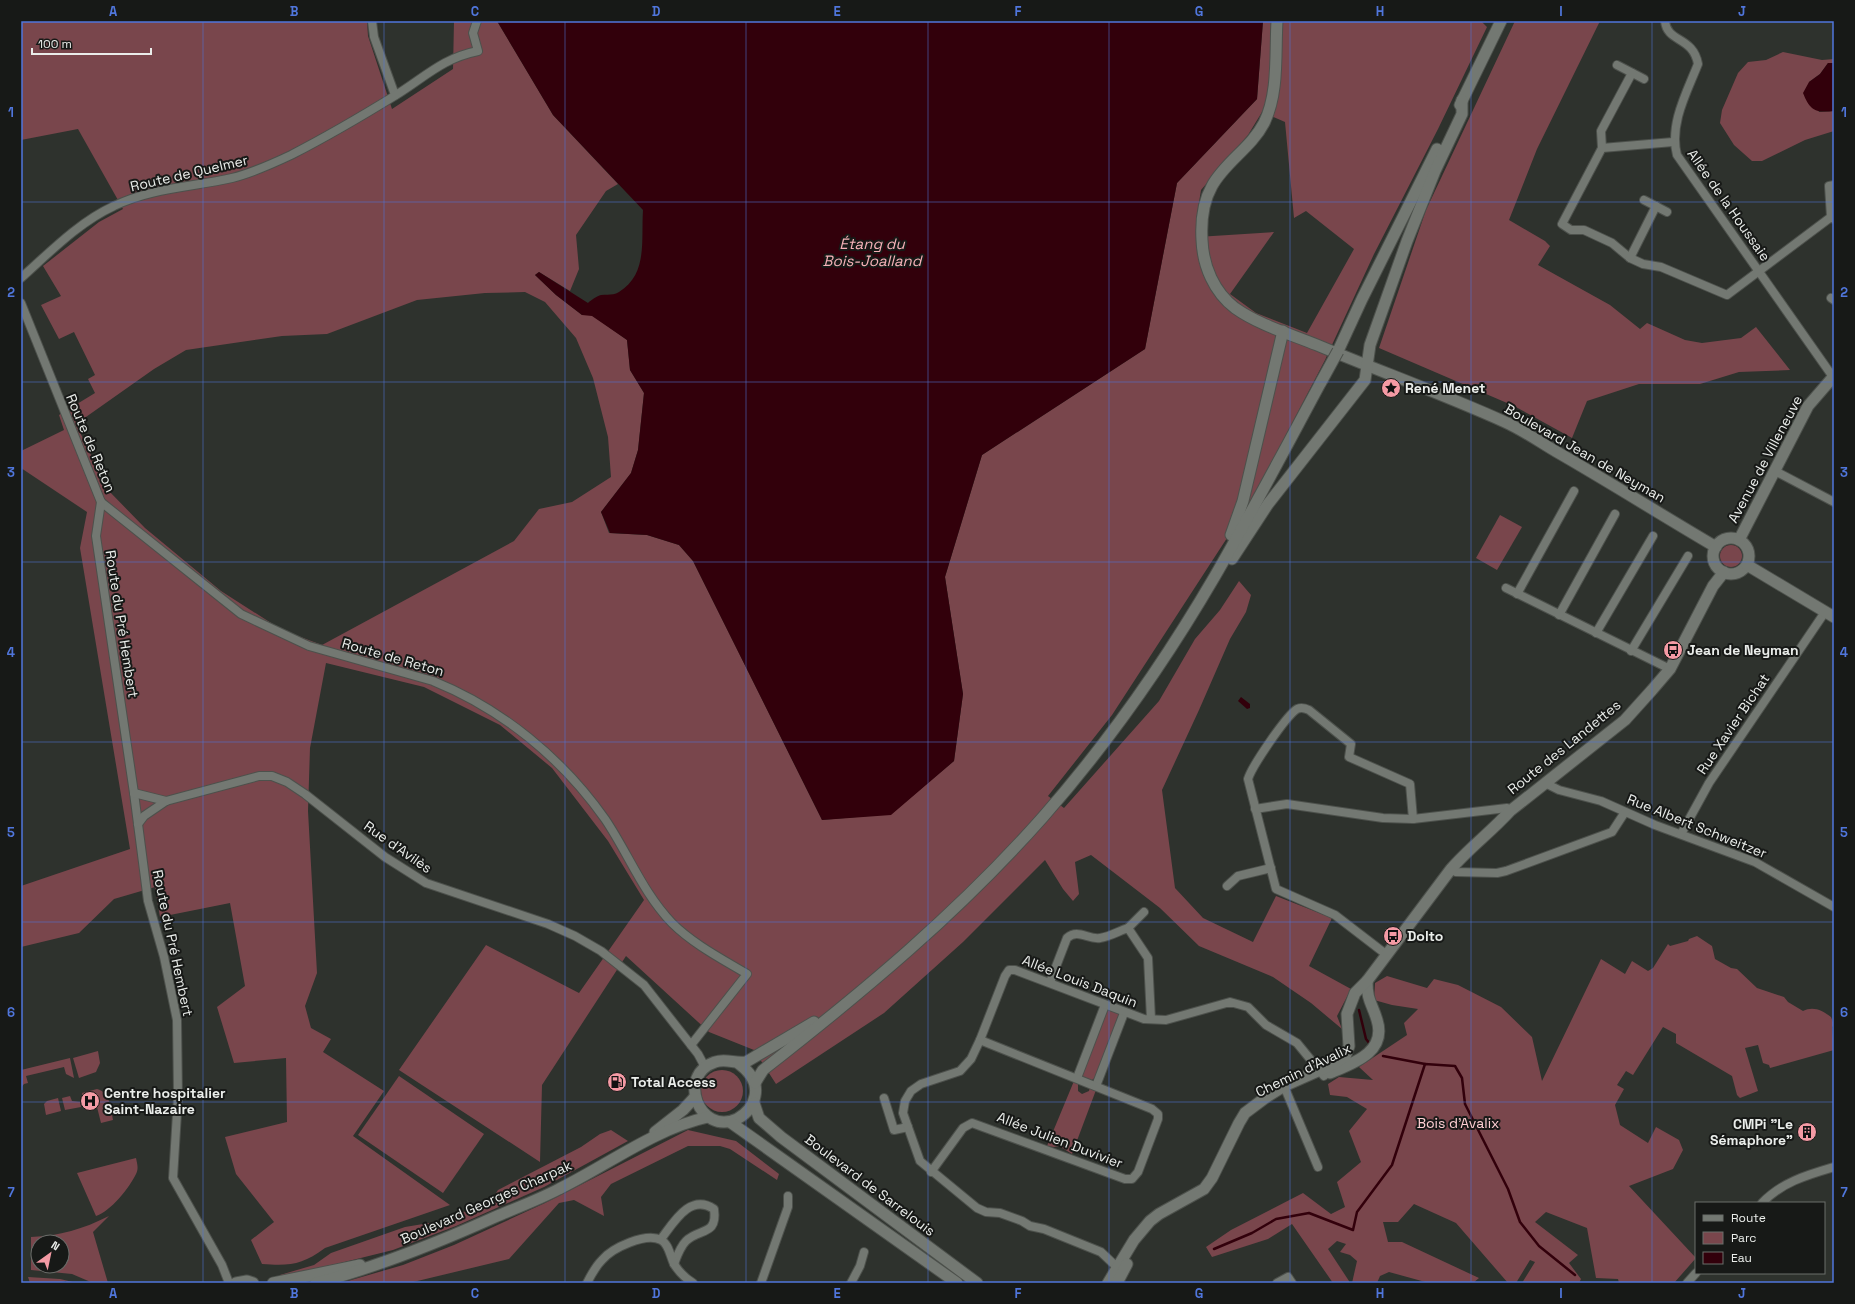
<svg xmlns="http://www.w3.org/2000/svg" width="1855" height="1304" viewBox="0 0 1855 1304" font-family="'Space Grotesk',sans-serif">
<style>
.green{fill:#79464c;fill-rule:evenodd}
.water{fill:#32000b}
.lines{fill:none;stroke-linecap:round;stroke-linejoin:round}
.stream{stroke:#32000b;stroke-width:2.5}
.street-casing{stroke:#4d514c;stroke-width:10}
.secondary-casing{stroke:#4d514c;stroke-width:13}
.street{stroke:#737872;stroke-width:8}
.secondary{stroke:#737872;stroke-width:11}
.secondary-bridge-casing{stroke:#4d514c;stroke-width:13;stroke-linecap:butt}
.secondary-bridge{stroke:#737872;stroke-width:11}
.grid{fill:none;stroke:#5076dc;stroke-width:1;stroke-opacity:0.55}
.labels{text-anchor:middle;dominant-baseline:central;stroke-width:4;stroke-linejoin:round;paint-order:stroke}
.street-label{font-size:14px;fill:#eaedea;stroke:#171917}
.poi-label{font-size:14px;font-weight:bold;fill:#eaedea;stroke:#171917;text-anchor:start}
.park-label{font-size:14px;fill:#fecfd3;stroke:#171917}
.water-label{font-size:15px;font-style:italic;fill:#f5b1b7;stroke:#171917}
.neatline{fill:none;stroke:#5076dc;stroke-width:1.5}
.grid-label{font-size:13px;text-anchor:middle;font-weight:bold;fill:#5076dc}
</style>
<rect width="100%" height="100%" fill="#2e322d"/>
<g class="green">
<path d="M21 21H367L368 36 392 109 453 69 454 21H497L553 115 618 184 606 191 576 235 579 269 570 291 539 272 535 275 556 295 582 315H592L627 340 630 370 644 393 638 450 631 473 601 512 609 533 647 535 679 545 693 561 822 820 891 814 954 761 963 694 945 577 982 455 1145 349 1177 183 1257 99 1263 21H1481L1487 27 1438 129 1374 254 1325 360 1253 498 1112 715 1048 796 1064 808 1159 701 1195 639 1220 610 1239 581 1251 595 1246 612 1230 639 1199 710 1162 790 1175 888 1203 918 1253 942 1276 896 1332 918 1309 966 1351 989 1337 1016 1342 1029 1311 1003 1273 977 1199 946 1160 908 1091 855 1075 862 1079 894 1073 901 1063 889 1045 860 963 942 884 1013 776 1084 754 1050 709 1032 626 956 542 1085 540 1162 399 1070 486 945 579 993 644 900 608 841 552 768 500 725 424 687 326 663 310 748 308 811 317 973 305 1006 311 1028 331 1039 323 1052 384 1091 353 1136 450 1205 325 1248C302 1265 290 1266 262 1264L251 1240 274 1222 236 1174 225 1137 287 1122 286 1058 234 1063 217 1007 245 986 230 903 160 917 155 887 114 899 79 933 21 947V886L130 849 80 548 87 512 21 468V451L64 430 59 415 95 393 88 379 95 375 74 332 59 339 41 305 61 296 43 266 99 222 123 209 78 129 21 140ZM1262 112 1285 122 1294 218 1306 211 1354 249 1307 333 1256 313 1230 294 1274 232 1197 237 1196 221 1201 190 1248 135ZM525 292 545 302 576 338 593 378 608 437 611 477 572 502 539 509 514 541 322 645 282 630 221 591 145 528 108 490 76 424 154 369 186 350 282 336 327 334 417 300 485 293Z"/>
<path d="M1515 21H1600L1537 149 1509 220 1545 241 1550 246 1538 265 1610 305 1640 329 1647 323 1685 340 1702 343 1741 338 1756 327 1790 370 1739 372 1700 384H1639L1587 401 1572 438 1514 406 1379 348 1426 210Z"/>
<path d="M1783 52 1822 60 1834 59V63H1828L1820 74 1809 82 1819 112 1834 111V131L1805 140 1762 161H1752L1734 145 1720 123 1722 110 1738 73 1748 62 1766 60Z"/>
<path d="M1500 515 1522 527 1497 570 1476 558Z"/>
<circle cx="1731" cy="556" r="11"/>
<path d="M1697 936 1712 946 1715 959 1731 968 1737 969 1757 988 1784 997 1788 1002 1803 1011C1813 1006 1822 1010 1831 1017L1834 1025 1832 1027 1834 1050 1770 1068 1769 1065 1763 1063 1758 1045 1745 1048 1758 1091 1740 1098 1737 1095 1732 1076 1676 1043V1034L1663 1027 1633 1075 1626 1071 1617 1085 1624 1089 1615 1105 1620 1125 1648 1143 1656 1127 1679 1140 1683 1150 1673 1169 1629 1186 1696 1258 1674 1283H1619L1618 1279 1596 1278 1587 1228 1546 1212 1535 1222 1578 1255 1569 1263 1581 1279 1579 1283H1522L1535 1262 1530 1260 1516 1283H1508L1456 1223 1414 1204 1398 1222H1383L1388 1242H1402L1479 1278 1473 1283H1429L1389 1272 1380 1276 1377 1283H1352L1357 1261 1350 1255 1340 1252 1346 1244 1337 1241 1328 1249 1349 1281V1283H1333L1292 1224 1268 1239 1212 1257 1206 1247 1231 1230 1303 1193 1331 1214 1345 1207 1337 1182 1361 1162 1349 1131 1367 1109 1347 1097 1330 1095 1328 1084 1339 1077 1373 1080 1359 1067 1407 1035 1404 1023 1418 1009 1392 1005 1374 1000 1375 983 1387 976 1427 988 1434 979 1458 985 1501 1007 1532 1037 1542 1081 1601 959 1625 974 1632 961 1648 971 1653 968 1668 944 1670 946 1688 941 1689 939Z"/>
<path d="M1109 1009 1118 1013 1120 1018 1096 1077 1092 1080 1083 1077 1082 1072 1106 1011Z"/>
<path d="M98 1051 100 1063 96 1072 79 1078 73 1058Z"/>
<path d="M70 1058 74 1078 66 1074 64 1067 26 1076 28 1083 24 1084 21 1088V1070Z"/>
<circle cx="722" cy="1091" r="21"/>
<path d="M399 1076 484 1134 443 1193 358 1135Z"/>
<path d="M1074 1081 1078 1082V1091L1082 1094 1089 1091 1090 1087 1096 1090 1072 1154 1059 1146 1054 1147 1047 1146Z"/>
<path d="M97 1089C110 1092 111 1108 113 1120L101 1123 96 1103 85 1105 82 1093Z"/>
<path d="M70 1096 72 1101 80 1102 81 1107 65 1110 62 1098Z"/>
<path d="M58 1098 61 1111 46 1115 44 1104 47 1101Z"/>
<path d="M611 1130 628 1141 544 1187 456 1226 393 1250 280 1278V1275L314 1265 331 1253 405 1227 441 1221 459 1211C477 1215 489 1204 498 1190L581 1147 600 1134Z"/>
<path d="M688 1130 736 1141 779 1174 777 1180 730 1149 720 1146H688L611 1184 601 1197 604 1216 574 1200 559 1203 509 1259 409 1283H341L403 1265 454 1245 545 1203Z"/>
<path d="M136 1158C137 1163 139 1169 136 1174 130 1187 110 1212 96 1216L77 1173Z"/>
<path d="M109 1216 93 1232 108 1283H93L72 1274 31 1270V1237C60 1236 83 1229 109 1216ZM38 1242H62V1266H38Z"/>
<path d="M28 1277 60 1279 77 1283H67L66 1281 57 1283H30Z"/>
</g>
<g class="water">
<path d="M497 21H1263L1257 99 1177 183 1145 349 982 455 945 577 963 694 954 761 891 815 822 820 693 561 679 545 647 535 610 533 601 512 631 473 638 450 644 393 630 370 627 340 592 316 582 315 556 295 535 275 539 272 588 303C591 300 597 296 601 295 608 294 613 296 619 292 648 274 641 241 643 210L553 115Z"/>
<path d="M1828 63H1834V111C1816 113 1810 111 1803 93L1809 82 1820 74Z"/>
<path d="M1241 697 1250 704V708L1247 709 1238 701Z"/>
</g>
<g class="lines">
<g class="stream">
<path d="M1359 1010 1366 1039 1370 1044"/>
<path d="M1383 1056 1425 1064"/>
<path d="M1214 1249 1252 1233 1276 1219 1309 1213 1353 1230 1357 1212 1392 1165 1425 1064 1455 1066 1462 1078 1465 1104 1508 1189 1520 1222 1539 1246 1575 1275"/>
</g>
<defs>
<g id="street">
<path d="M372 21 374 37 395 95"/>
<path d="M1665 21C1667 43 1693 36 1698 64 1687 92 1669 124 1677 155L1833 377"/>
<path d="M1617 65 1644 79"/>
<path d="M1673 142 1602 148 1562 224 1571 230H1584L1612 243 1630 258 1643 264 1661 267 1727 295 1831 217 1834 219"/>
<path d="M1602 148 1601 131 1632 73"/>
<path d="M1644 200 1667 212"/>
<path d="M1831 217 1829 186 1834 185"/>
<path d="M1630 258 1656 206"/>
<path d="M21 278C50 252 79 222 114 206 151 188 193 187 232 178 252 173 272 164 291 155 326 137 362 116 396 95 425 77 443 58 478 51L473 33 477 21"/>
<path d="M1831 298 1834 300"/>
<path d="M21 303 101 502 241 614 309 646 433 681C502 709 562 758 605 819 628 853 643 893 672 923 693 944 722 959 747 974L691 1045"/>
<path d="M1775 471 1834 502"/>
<path d="M101 502 96 536 134 793 148 901 164 957 177 1020 178 1097 173 1178 222 1265 229 1283"/>
<path d="M1506 588 1670 669"/>
<path d="M1517 594 1574 491"/>
<path d="M1559 615 1615 514"/>
<path d="M1596 633 1653 536"/>
<path d="M1631 651 1688 556"/>
<path d="M1545 783 1559 790 1601 801 1655 825 1755 862 1834 907"/>
<path d="M134 793 166 801"/>
<path d="M1255 809 1287 804 1383 818 1413 819 1507 808 1510 811"/>
<path d="M138 824 144 816 166 801 259 776H272L287 782 305 794 385 857 426 883 548 924 575 936 601 951 644 985 698 1054 705 1067"/>
<path d="M1681 834 1709 783 1825 612"/>
<path d="M1451 869 1456 872 1497 873 1506 871 1612 832 1625 812"/>
<path d="M1227 886 1238 876 1271 868"/>
<path d="M1128 928 1144 912"/>
<path d="M1387 955 1335 915 1276 889 1248 779C1252 766 1286 716 1297 709 1301 707 1305 708 1309 710L1351 744 1349 757 1410 784 1413 819"/>
<path d="M1050 982 1067 938C1078 928 1088 940 1100 938 1109 937 1119 931 1128 928L1148 958 1151 1019"/>
<path d="M1077 1078 1105 1005"/>
<path d="M1096 1086 1124 1013"/>
<path d="M1284 1086 1318 1167"/>
<path d="M884 1098 894 1130 908 1127"/>
<path d="M931 1172 963 1128 972 1123 1125 1179H1132L1138 1172 1158 1119V1114L1152 1109 980 1040"/>
<path d="M1762 1203C1782 1182 1807 1175 1834 1167"/>
<path d="M661 1239C674 1222 690 1193 714 1209 718 1236 699 1228 686 1241 680 1247 677 1256 674 1264"/>
<path d="M1121 1271 1101 1252 1044 1229 1030 1226 1022 1221 1000 1213 986 1212 977 1208 920 1161 903 1113 905 1101 911 1091 921 1084 960 1071 971 1059 980 1040 1005 976 1009 970H1015L1144 1019 1166 1020 1230 1002 1248 1007 1266 1025 1297 1043 1324 1076"/>
<path d="M587 1283C591 1275 596 1266 602 1260 612 1248 646 1232 661 1240 669 1244 670 1256 674 1264 679 1272 685 1278 693 1283"/>
<path d="M761 1283 788 1207V1196"/>
<path d="M851 1283 860 1266 864 1252"/>
<path d="M1277 1283 1288 1277 1292 1283"/>
<path d="M1687 1283 1696 1273"/>
</g>
<g id="secondary">
<path d="M1277 21C1275 53 1279 93 1264 123 1251 148 1225 162 1212 186 1203 202 1201 223 1202 240 1203 266 1214 292 1235 308 1259 325 1290 334 1317 345 1379 371 1443 394 1505 422 1523 430 1540 442 1557 452 1611 483 1663 516 1716 547"/>
<path d="M1460 105 1501 21"/>
<path d="M1338 351 1362 299 1437 149"/>
<path d="M1231 535 1243 501 1283 331"/>
<circle cx="1731" cy="556" r="18"/>
<path d="M1739 540 1808 406 1834 376"/>
<path d="M1232 559 1268 504 1365 380 1370 345 1407 241 1435 171 1462 114V100"/>
<path d="M1747 565 1834 617"/>
<path d="M738 1063C749 1071 758 1082 755 1096 753 1107 746 1114 737 1119 699 1136 676 1075 715 1062 726 1058 735 1064 746 1062L814 1022"/>
<path d="M1330 1073C1354 1063 1387 1052 1377 1020 1372 1003 1367 1001 1367 981"/>
<path d="M755 1083 763 1070C864 991 957 914 1043 817 1108 743 1166 660 1215 576 1252 512 1286 447 1321 382"/>
<path d="M754 1103 759 1118 781 1137 977 1283"/>
<path d="M730 1122 957 1283"/>
<path d="M655 1132 683 1110 695 1097"/>
<path d="M236 1283 247 1281 253 1283"/>
<path d="M273 1283 360 1265"/>
<path d="M316 1283C378 1267 437 1243 495 1217 516 1208 538 1200 559 1189 608 1165 654 1129 708 1117"/>
<path d="M1108 1283 1134 1240 1150 1221 1159 1214 1204 1189 1212 1178 1239 1123 1245 1113 1265 1098 1284 1086 1336 1063 1345 1057 1349 1046 1347 1014 1355 993 1367 981 1451 869C1469 848 1491 832 1510 811L1625 720 1652 690 1670 669 1713 586 1724 572"/>
<path d="M1117 1283 1127 1264"/>
</g>
</defs>
<use href="#street" class="street-casing"/>
<use href="#secondary" class="secondary-casing"/>
<use href="#street" class="street"/>
<use href="#secondary" class="secondary"/>
<defs>
<path id="secondary-bridge" d="M1321 382 1338 351"/>
</defs>
<use href="#secondary-bridge" class="secondary-bridge-casing"/>
<use href="#secondary-bridge" class="secondary-bridge"/>
</g>
<path class="grid" d="M203 21V1283M384 21V1283M565 21V1283M746 21V1283M928 21V1283M1109 21V1283M1290 21V1283M1471 21V1283M1652 21V1283M21 202H1834M21 382H1834M21 562H1834M21 742H1834M21 922H1834M21 1102H1834"/>
<defs>
<symbol id="sight-disc" viewBox="-11 -11 22 22"><circle r="9.5" fill="#f49aa4" stroke="#171917"/><path d="M0-6L1.8-2.2L6-1.7L2.9 1.2L3.7 5.4L0 3.3L-3.7 5.4L-2.9 1.2L-6-1.7L-1.8-2.2Z" fill="#111"/></symbol>
<symbol id="bus-disc" viewBox="-11 -11 22 22"><circle r="9.5" fill="#f49aa4" stroke="#171917"/><path d="M-5-6H5V4H4V6H2V4H-2V6H-4V4H-5ZM-3.5-4V0h7V-4ZM-3.5 1.2v1.5H-2V1.2ZM2 1.2v1.5H3.5V1.2Z" fill="#111"/></symbol>
<symbol id="fuel-disc" viewBox="-11 -11 22 22"><circle r="9.5" fill="#f49aa4" stroke="#171917"/><path d="M-5.5-6h7V0h2V4h1.3V-2.5L3-4.5l.8-.8L6-3V5H2.5V1h-1V6h-7ZM-4.2-4.7v3.2H.2V-4.7Z" fill="#111"/></symbol>
<symbol id="hospital-disc" viewBox="-11 -11 22 22"><circle r="9.5" fill="#f49aa4" stroke="#171917"/><path d="M-5-5h3v3.5h4V-5h3V5h-3V1.5h-4V5h-3Z" fill="#111"/></symbol>
<symbol id="building-disc" viewBox="-11 -11 22 22"><circle r="9.5" fill="#f49aa4" stroke="#171917"/><path d="M-4-6H4V6H1V3H-1V6H-4ZM-2.5-4.3h1.7v1.8h-1.7ZM.8-4.3h1.7v1.8H.8ZM-2.5-1h1.7V.8h-1.7ZM.8-1h1.7V.8H.8Z" fill="#111"/></symbol>
</defs>
<g fill-rule="evenodd">
<use href="#sight-disc" x="1380" y="377" width="22" height="22"/>
<use href="#bus-disc" x="1662" y="639" width="22" height="22"/>
<use href="#bus-disc" x="1382" y="925" width="22" height="22"/>
<use href="#fuel-disc" x="606" y="1071" width="22" height="22"/>
<use href="#hospital-disc" x="79" y="1090" width="22" height="22"/>
<use href="#building-disc" x="1796" y="1121" width="22" height="22"/>
</g>
<g class="labels">
<g class="street-label">
<text transform="translate(189 173) rotate(-13)">Route de Quelmer</text>
<text transform="translate(1729 205) rotate(55)">Allée de la Houssaie</text>
<text transform="translate(91 443) rotate(67)">Route de Reton</text>
<text transform="translate(1585 453) rotate(30)">Boulevard Jean de Neyman</text>
<text transform="translate(1765 459) rotate(-62)">Avenue de Villeneuve</text>
<text transform="translate(122 624) rotate(81)">Route du Pré Hembert</text>
<text transform="translate(393 657) rotate(16)">Route de Reton</text>
<text transform="translate(1733 724) rotate(-56)">Rue Xavier Bichat</text>
<text transform="translate(1564 747) rotate(-39)">Route des Landettes</text>
<text transform="translate(1697 826) rotate(22)">Rue Albert Schweitzer</text>
<text transform="translate(398 847) rotate(35)">Rue d'Avilès</text>
<text transform="translate(173 943) rotate(78)">Route du Pré Hembert</text>
<text transform="translate(1080 981) rotate(21)">Allée Louis Daquin</text>
<text transform="translate(1303 1070) rotate(-26)">Chemin d'Avalix</text>
<text transform="translate(1060 1140) rotate(21)">Allée Julien Duvivier</text>
<text transform="translate(870 1185) rotate(37)">Boulevard de Sarrelouis</text>
<text transform="translate(486 1202) rotate(-24)">Boulevard Georges Charpak</text>
</g>
<g class="poi-label">
<text x="1405" y="388">René Menet</text>
<text x="1687" y="650">Jean de Neyman</text>
<text x="1407" y="936">Dolto</text>
<text x="631" y="1082">Total Access</text>
<text x="104" y="1093">Centre hospitalier<tspan x="104" dy="16">Saint-Nazaire</tspan></text>
<text x="1793" y="1124" text-anchor="end">CMPi "Le<tspan x="1793" dy="16">Sémaphore"</tspan></text>
</g>
<g class="park-label">
<text x="1458" y="1123">Bois d'Avalix</text>
</g>
<g class="water-label">
<text x="872" y="243">Étang du<tspan x="872" dy="17">Bois-Joalland</tspan></text>
</g>
</g>
<rect width="1855" height="1304" fill="none" stroke="#171917" stroke-width="44"/>
<rect x="1695" y="1202" width="130" height="72" fill="#171917" stroke="#6b6e6b"/>
<rect x="1703" y="1215" width="20" height="6" fill="#737872" stroke="#6b6e6b"/>
<text x="1731" y="1222" font-size="12" fill="#eaedea">Route</text>
<rect x="1703" y="1232" width="20" height="12" fill="#79464c" stroke="#6b6e6b"/>
<text x="1731" y="1242" font-size="12" fill="#eaedea">Parc</text>
<rect x="1703" y="1252" width="20" height="12" fill="#32000b" stroke="#6b6e6b"/>
<text x="1731" y="1262" font-size="12" fill="#eaedea">Eau</text>
<g transform="translate(50 1254) rotate(33)"><circle r="19" fill="#171917" stroke="#6b6e6b"/>
<path d="M0-3L7 15L0 10L-7 15Z" fill="#f49aa4"/>
<text y="-6" font-size="11" font-weight="bold" text-anchor="middle" fill="#eaedea">N</text>
</g>
<path d="M32 48v6h119v-6" fill="none" stroke="#eaedea" stroke-width="2"/>
<text x="38" y="48" font-size="12" fill="#eaedea" stroke="#171917" stroke-width="3" paint-order="stroke">100 m</text>
<rect x="22" y="22" width="1811" height="1260" class="neatline"/>
<g class="grid-label">
<text x="113" y="16">A</text>
<text x="294" y="16">B</text>
<text x="475" y="16">C</text>
<text x="656" y="16">D</text>
<text x="837" y="16">E</text>
<text x="1018" y="16">F</text>
<text x="1199" y="16">G</text>
<text x="1380" y="16">H</text>
<text x="1561" y="16">I</text>
<text x="1742" y="16">J</text>
<text x="11" y="117">1</text>
<text x="1844" y="117">1</text>
<text x="11" y="297">2</text>
<text x="1844" y="297">2</text>
<text x="11" y="477">3</text>
<text x="1844" y="477">3</text>
<text x="11" y="657">4</text>
<text x="1844" y="657">4</text>
<text x="11" y="837">5</text>
<text x="1844" y="837">5</text>
<text x="11" y="1017">6</text>
<text x="1844" y="1017">6</text>
<text x="11" y="1197">7</text>
<text x="1844" y="1197">7</text>
<text x="113" y="1298">A</text>
<text x="294" y="1298">B</text>
<text x="475" y="1298">C</text>
<text x="656" y="1298">D</text>
<text x="837" y="1298">E</text>
<text x="1018" y="1298">F</text>
<text x="1199" y="1298">G</text>
<text x="1380" y="1298">H</text>
<text x="1561" y="1298">I</text>
<text x="1742" y="1298">J</text>
</g>
</svg>
